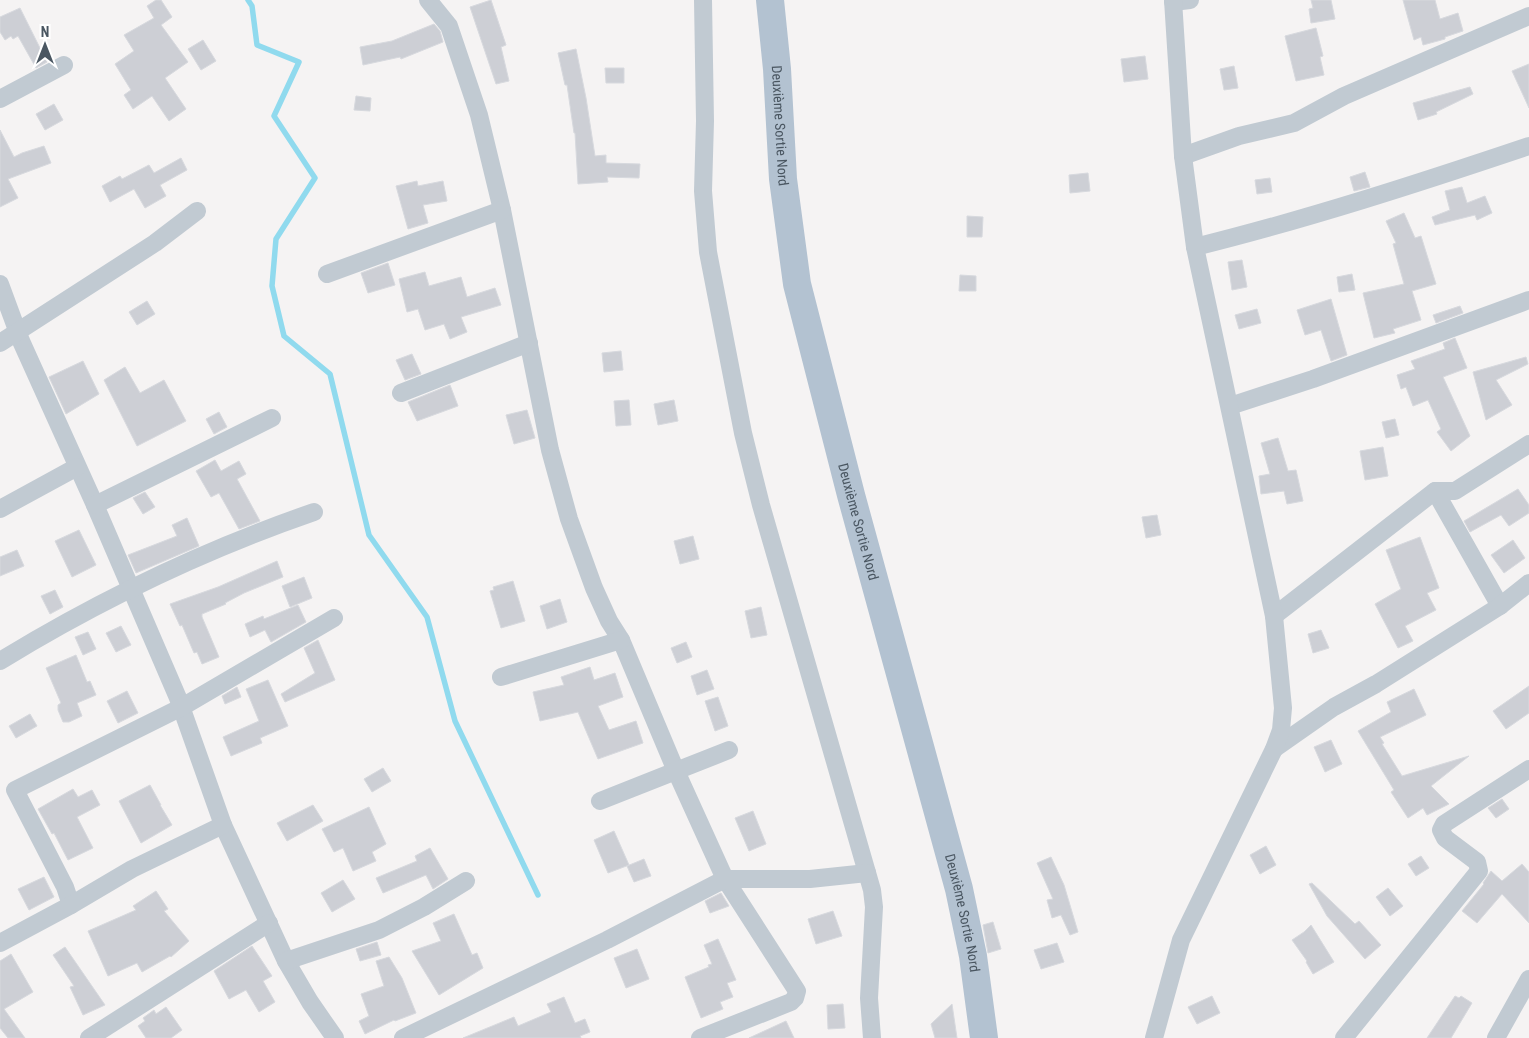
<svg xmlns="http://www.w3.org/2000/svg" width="1529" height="1038" viewBox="0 0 1529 1038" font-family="'Roboto Condensed',sans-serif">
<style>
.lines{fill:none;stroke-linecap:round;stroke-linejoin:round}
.stream{stroke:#90daee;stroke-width:5.5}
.building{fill:#cdcfd5;stroke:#d7d9de}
.minor{stroke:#c1cad2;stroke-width:18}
.primary{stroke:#b3c2d1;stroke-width:28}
.labels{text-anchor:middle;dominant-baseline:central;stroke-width:4.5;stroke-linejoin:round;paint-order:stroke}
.street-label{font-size:14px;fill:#4a5661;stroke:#fff}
</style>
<rect width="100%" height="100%" fill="#f5f3f3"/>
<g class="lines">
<path class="stream" d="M248 0 252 6 257 45 299 62 274 116 315 178 276 239 272 286 284 336 330 374 369 535 427 617 455 721 538 895"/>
</g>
<g class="building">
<path d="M156 0H161L172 17 161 25 188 62 165 78 186 109 169 121 152 96 133 109 124 95 131 90 115 64 134 51 124 35 154 18 147 6Z"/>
<path d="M491 0 506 45 501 47 509 81 496 84 470 7Z"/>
<path d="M1311 0H1331L1335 19 1311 23 1309 9 1313 8Z"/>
<path d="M1403 0H1435L1440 19 1458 13 1463 31 1445 37V39L1423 45 1421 37 1414 40Z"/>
<path d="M20 8 47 62 36 68 18 36 13 39 11 36 5 40 0 32V17Z"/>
<path d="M434 24 440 31 443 42 401 59 400 57 363 65 360 47 392 41Z"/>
<path d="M1316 28 1323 56 1320 57 1324 75 1296 81 1285 36Z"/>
<path d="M203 40 216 61 201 70 188 49Z"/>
<path d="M576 49 586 98 595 156 606 155V163L640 164 639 178 607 177 608 182 578 184 575 133H574L567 85H565L558 53Z"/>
<path d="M1145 56 1148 79 1124 82 1121 59Z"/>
<path d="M1529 64V108L1512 71Z"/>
<path d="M1234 66 1238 88 1224 90 1220 69Z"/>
<path d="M605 68H624V83H606Z"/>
<path d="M1470 87 1473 94 1436 112 1437 114 1418 120 1413 103Z"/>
<path d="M356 96 371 98 370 111 354 110Z"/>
<path d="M54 104 63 120 45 130 36 114Z"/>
<path d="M0 130 14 157 22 153 44 146 51 163 8 179 18 198 0 207Z"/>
<path d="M181 158 187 170 160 185 166 196 145 208 134 189 110 202 102 186 120 176 122 179 149 165 154 173Z"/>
<path d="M1365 172 1370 187 1354 191 1350 177Z"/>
<path d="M1088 173 1090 191 1070 193 1069 175Z"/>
<path d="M1270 178 1272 192 1257 194 1255 180Z"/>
<path d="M417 181 418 186 443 181 447 201 423 205 428 223 408 229 396 186Z"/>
<path d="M1462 187 1467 203 1485 196 1492 213 1477 220 1475 215 1435 225 1432 217 1450 210 1445 191Z"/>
<path d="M1404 213 1415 238 1421 236 1436 284 1412 291 1421 320 1393 329 1395 333 1374 338 1363 293 1404 284 1393 244 1396 243 1386 221Z"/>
<path d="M967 216 983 217 982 237H967Z"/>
<path d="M1242 260 1247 287 1232 290 1228 262Z"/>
<path d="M388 263 395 285 368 293 361 273Z"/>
<path d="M425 272 429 286 461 277 467 297 495 288 501 305 461 317 467 332 450 339 444 324 425 330 418 309 407 312 399 279Z"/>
<path d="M1352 274 1355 290 1339 292 1337 277Z"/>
<path d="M960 275 976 276V291H959Z"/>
<path d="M1331 299 1347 355 1331 361 1321 330 1305 335 1297 310Z"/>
<path d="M147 301 155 314 137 325 129 312Z"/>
<path d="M1460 306 1463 313 1436 323 1433 315Z"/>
<path d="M1257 309 1261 323 1239 329 1235 315Z"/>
<path d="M1455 338 1467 368 1443 377 1470 436 1451 451 1437 432 1441 429 1428 400 1413 406 1406 387 1401 389 1397 375 1415 369 1411 361 1445 349 1443 343Z"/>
<path d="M621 351 623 370 604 372 602 353Z"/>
<path d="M412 354 421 374 405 380 396 360Z"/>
<path d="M1526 357 1528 364 1496 380 1512 405 1486 420 1473 372Z"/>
<path d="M83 361 99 394 66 414 49 377Z"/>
<path d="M125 367 140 393 164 380 186 421 137 446 104 380Z"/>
<path d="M450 385 458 406 417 421 408 402Z"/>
<path d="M629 400 631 425 616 426 614 401Z"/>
<path d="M674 400 678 421 658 425 654 404Z"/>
<path d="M527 410 535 438 514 444 506 415Z"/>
<path d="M219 412 227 427 214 434 206 419Z"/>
<path d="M1395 419 1399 435 1386 438 1382 422Z"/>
<path d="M1278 438 1288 471 1296 470 1303 501 1287 504 1284 491 1261 494 1259 476 1270 474 1261 443Z"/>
<path d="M1383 447 1388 476 1365 480 1360 451Z"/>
<path d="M215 460 221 471 239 461 246 474 237 479 260 521 239 529 219 493 211 497 196 471Z"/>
<path d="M1518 489 1529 505V513L1509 526 1501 515 1470 532 1464 521Z"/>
<path d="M145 492 155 507 143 514 133 498Z"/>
<path d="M1157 515 1161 535 1146 538 1142 517Z"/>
<path d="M187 518 199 546 136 573 128 555 177 536 172 525Z"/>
<path d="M79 530 96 565 72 577 55 541Z"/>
<path d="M693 536 699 559 680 564 674 541Z"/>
<path d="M1420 537 1439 588 1427 593 1436 610 1405 626 1413 641 1398 648 1375 604 1401 589 1386 550Z"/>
<path d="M1513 540 1525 558 1504 573 1491 555Z"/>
<path d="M17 550 24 566 0 576V557Z"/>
<path d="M277 561 283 577 244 593 225 603 226 604 202 614V617L219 657 202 664 197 652 194 653 182 625 180 626 170 604 218 587Z"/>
<path d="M304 577 312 598 290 607 282 586Z"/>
<path d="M513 581 525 621 501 628 490 591 494 590 493 587Z"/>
<path d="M55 590 63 607 50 614 41 596Z"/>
<path d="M560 599 567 622 547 629 540 606Z"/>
<path d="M298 605 306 622 271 642 265 630 250 637 245 624 263 616 264 619Z"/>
<path d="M761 607 767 635 751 638 745 611Z"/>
<path d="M121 626 131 645 116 652 106 633Z"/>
<path d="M1321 630 1329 648 1313 653 1308 634Z"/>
<path d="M88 632 96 649 83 655 75 637Z"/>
<path d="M318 640 335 680 285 702 281 694 315 673 304 648Z"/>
<path d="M686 642 692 657 677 663 671 648Z"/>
<path d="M76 655 87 682 90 681 96 695 77 703 82 716 69 722H63L58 710V705L61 703 46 668Z"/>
<path d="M590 667 594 680 615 673 623 697 598 706 609 730 636 721 643 743 598 759 578 712 540 721 533 692 564 685 561 677Z"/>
<path d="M707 670 714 689 697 695 691 676Z"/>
<path d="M268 680 288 726 260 738 262 743 231 756 223 737 259 721 246 689Z"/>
<path d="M1529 686V713L1506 729 1493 711Z"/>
<path d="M237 687 241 697 225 704 222 696Z"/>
<path d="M1414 689 1426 715 1380 737 1384 743 1382 744 1402 776 1469 756 1431 786 1449 804 1427 815 1423 808 1408 818 1391 792 1394 790 1358 731 1391 712 1387 702Z"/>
<path d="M127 691 138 713 118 723 107 701Z"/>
<path d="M718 697 728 726 715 731 705 701Z"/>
<path d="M30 714 37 726 16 738 9 726Z"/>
<path d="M1331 740 1342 764 1325 772 1314 747Z"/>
<path d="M383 768 391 781 372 792 364 779Z"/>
<path d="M150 785 161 805H160L172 825 141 843 119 801Z"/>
<path d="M73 789 78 797 92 790 100 805 77 817 93 848 68 860 54 833 52 834 38 809Z"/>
<path d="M1502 799 1509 809 1496 818 1488 808Z"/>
<path d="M313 805 323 821 287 841 277 823Z"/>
<path d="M369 807 386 844 372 852 376 861 353 871 343 848 334 852 322 829Z"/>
<path d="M753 811 766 844 749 851 735 818Z"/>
<path d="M614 831 629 865 608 873 594 840Z"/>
<path d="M1266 846 1276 865 1260 874 1250 855Z"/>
<path d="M430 848 448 879 433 889 426 875 383 893 376 878 417 861 415 856Z"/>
<path d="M1421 856 1429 868 1416 876 1408 864Z"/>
<path d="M1051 857 1064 885 1078 932 1070 935 1061 915 1052 918 1047 900 1053 899 1037 863Z"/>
<path d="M644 859 651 876 634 882 627 866Z"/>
<path d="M1522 864 1529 872V923L1502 894 1477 923 1462 911 1484 884 1483 883 1491 871 1502 881Z"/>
<path d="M44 877 54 897 29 910 18 889Z"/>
<path d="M343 880 355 899 332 912 321 893Z"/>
<path d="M1312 883 1355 924 1359 921 1381 945 1365 959 1327 916 1309 884Z"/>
<path d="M1388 888 1403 906 1390 916 1376 897Z"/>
<path d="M156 891 168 909 164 911 189 941 171 957 170 956 142 972 137 963 108 976 88 931 136 910 133 906Z"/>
<path d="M721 893 729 906 710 913 705 901Z"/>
<path d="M833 911 842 936 816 944 808 919Z"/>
<path d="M454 914 472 955 477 953 483 968 439 995 412 951 441 941 433 923Z"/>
<path d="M993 922 1001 949 988 953 983 925Z"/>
<path d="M1311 925 1334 962 1313 974 1306 962 1307 961 1292 940 1304 932Z"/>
<path d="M718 939 736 980 727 983 733 997 720 1002 723 1009 701 1018 685 977 709 967 708 965 712 964 704 945Z"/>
<path d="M377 942 381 955 360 961 356 949Z"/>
<path d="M1057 943 1064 962 1041 969 1034 950Z"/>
<path d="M252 946 272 976 263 981 275 1002 259 1012 246 990 229 999 214 971Z"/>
<path d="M65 947 105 1005 83 1015 70 987 74 986 53 955Z"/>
<path d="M637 949 649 979 626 988 614 958Z"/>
<path d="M11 954 33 992 4 1009 25 1038H8L0 1028V961Z"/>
<path d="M389 957 402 978 416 1013 395 1021 394 1020 365 1034 359 1021 369 1016 361 994 384 986 376 961Z"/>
<path d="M1212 996 1220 1013 1197 1024 1188 1007Z"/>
<path d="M1455 996 1459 998 1461 996 1472 1003 1451 1038H1427Z"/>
<path d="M564 997 575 1023 585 1019 590 1032 580 1036 581 1038H463L514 1017 518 1026 551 1012 547 1004Z"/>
<path d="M843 1004 845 1028 828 1029 827 1005Z"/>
<path d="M952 1004 957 1038H935L931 1024Z"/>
<path d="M166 1007 182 1030 171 1038H146L138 1026 145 1021 143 1018 154 1010 156 1014Z"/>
<path d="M786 1021 794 1038H749Z"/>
</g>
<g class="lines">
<g class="minor">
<path d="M428 0 449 26 479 115 502 210 550 450 569 519 594 588 609 621 621 640 676 771 725 879 797 991 795 998 791 1002 700 1038"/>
<path d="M703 0 705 121 703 191 708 252 743 433 761 505 872 890 874 907 869 998 872 1038"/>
<path d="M1173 2 1190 0"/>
<path d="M0 99 64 65"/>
<path d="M1183 156 1239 136 1294 123 1344 96 1529 16"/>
<path d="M1195 247C1308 219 1419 183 1529 146"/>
<path d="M327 274 502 210"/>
<path d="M0 284 21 341 95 505 178 698 223 825 286 961 310 1002 335 1038"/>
<path d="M0 343 155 243 197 211"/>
<path d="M401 393 529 343"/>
<path d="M1230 406 1313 379 1529 300"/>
<path d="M1435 491 1500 606"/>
<path d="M95 505 272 418"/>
<path d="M0 509 77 467"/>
<path d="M1274 616 1435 491H1455L1529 444"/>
<path d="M0 661C98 601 204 550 314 512"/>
<path d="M501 677 621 640"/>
<path d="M1274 749 1334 707 1376 684 1500 606 1529 583"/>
<path d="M600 801 729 750"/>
<path d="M71 905 65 887 15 790 182 707 334 618"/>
<path d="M0 943 71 905 132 869 223 825"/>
<path d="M286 961 379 930 424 907 466 881"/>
<path d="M89 1038 269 923"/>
<path d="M403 1038 607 940 725 879H810L867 873"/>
<path d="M1154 1038 1181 940 1274 749 1281 730 1283 708 1274 616 1195 247 1183 156 1173 0"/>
<path d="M1344 1038 1479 871 1477 862 1445 838 1441 830 1444 824 1529 769"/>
<path d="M1496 1038 1529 979"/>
</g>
<path class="primary" id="s1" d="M770 0 777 69 783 179 797 284 851 495 959 889 973 956 984 1038"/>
</g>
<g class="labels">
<g class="street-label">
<text stroke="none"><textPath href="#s1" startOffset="126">Deuxième Sortie Nord</textPath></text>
<text stroke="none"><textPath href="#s1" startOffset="531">Deuxième Sortie Nord</textPath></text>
<text stroke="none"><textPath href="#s1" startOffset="936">Deuxième Sortie Nord</textPath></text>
</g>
</g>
<g transform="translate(45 45)" stroke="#ffffff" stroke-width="4" paint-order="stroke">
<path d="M0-4L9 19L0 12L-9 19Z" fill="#4a5661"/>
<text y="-8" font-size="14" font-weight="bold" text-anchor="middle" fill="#4a5661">N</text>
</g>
</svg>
